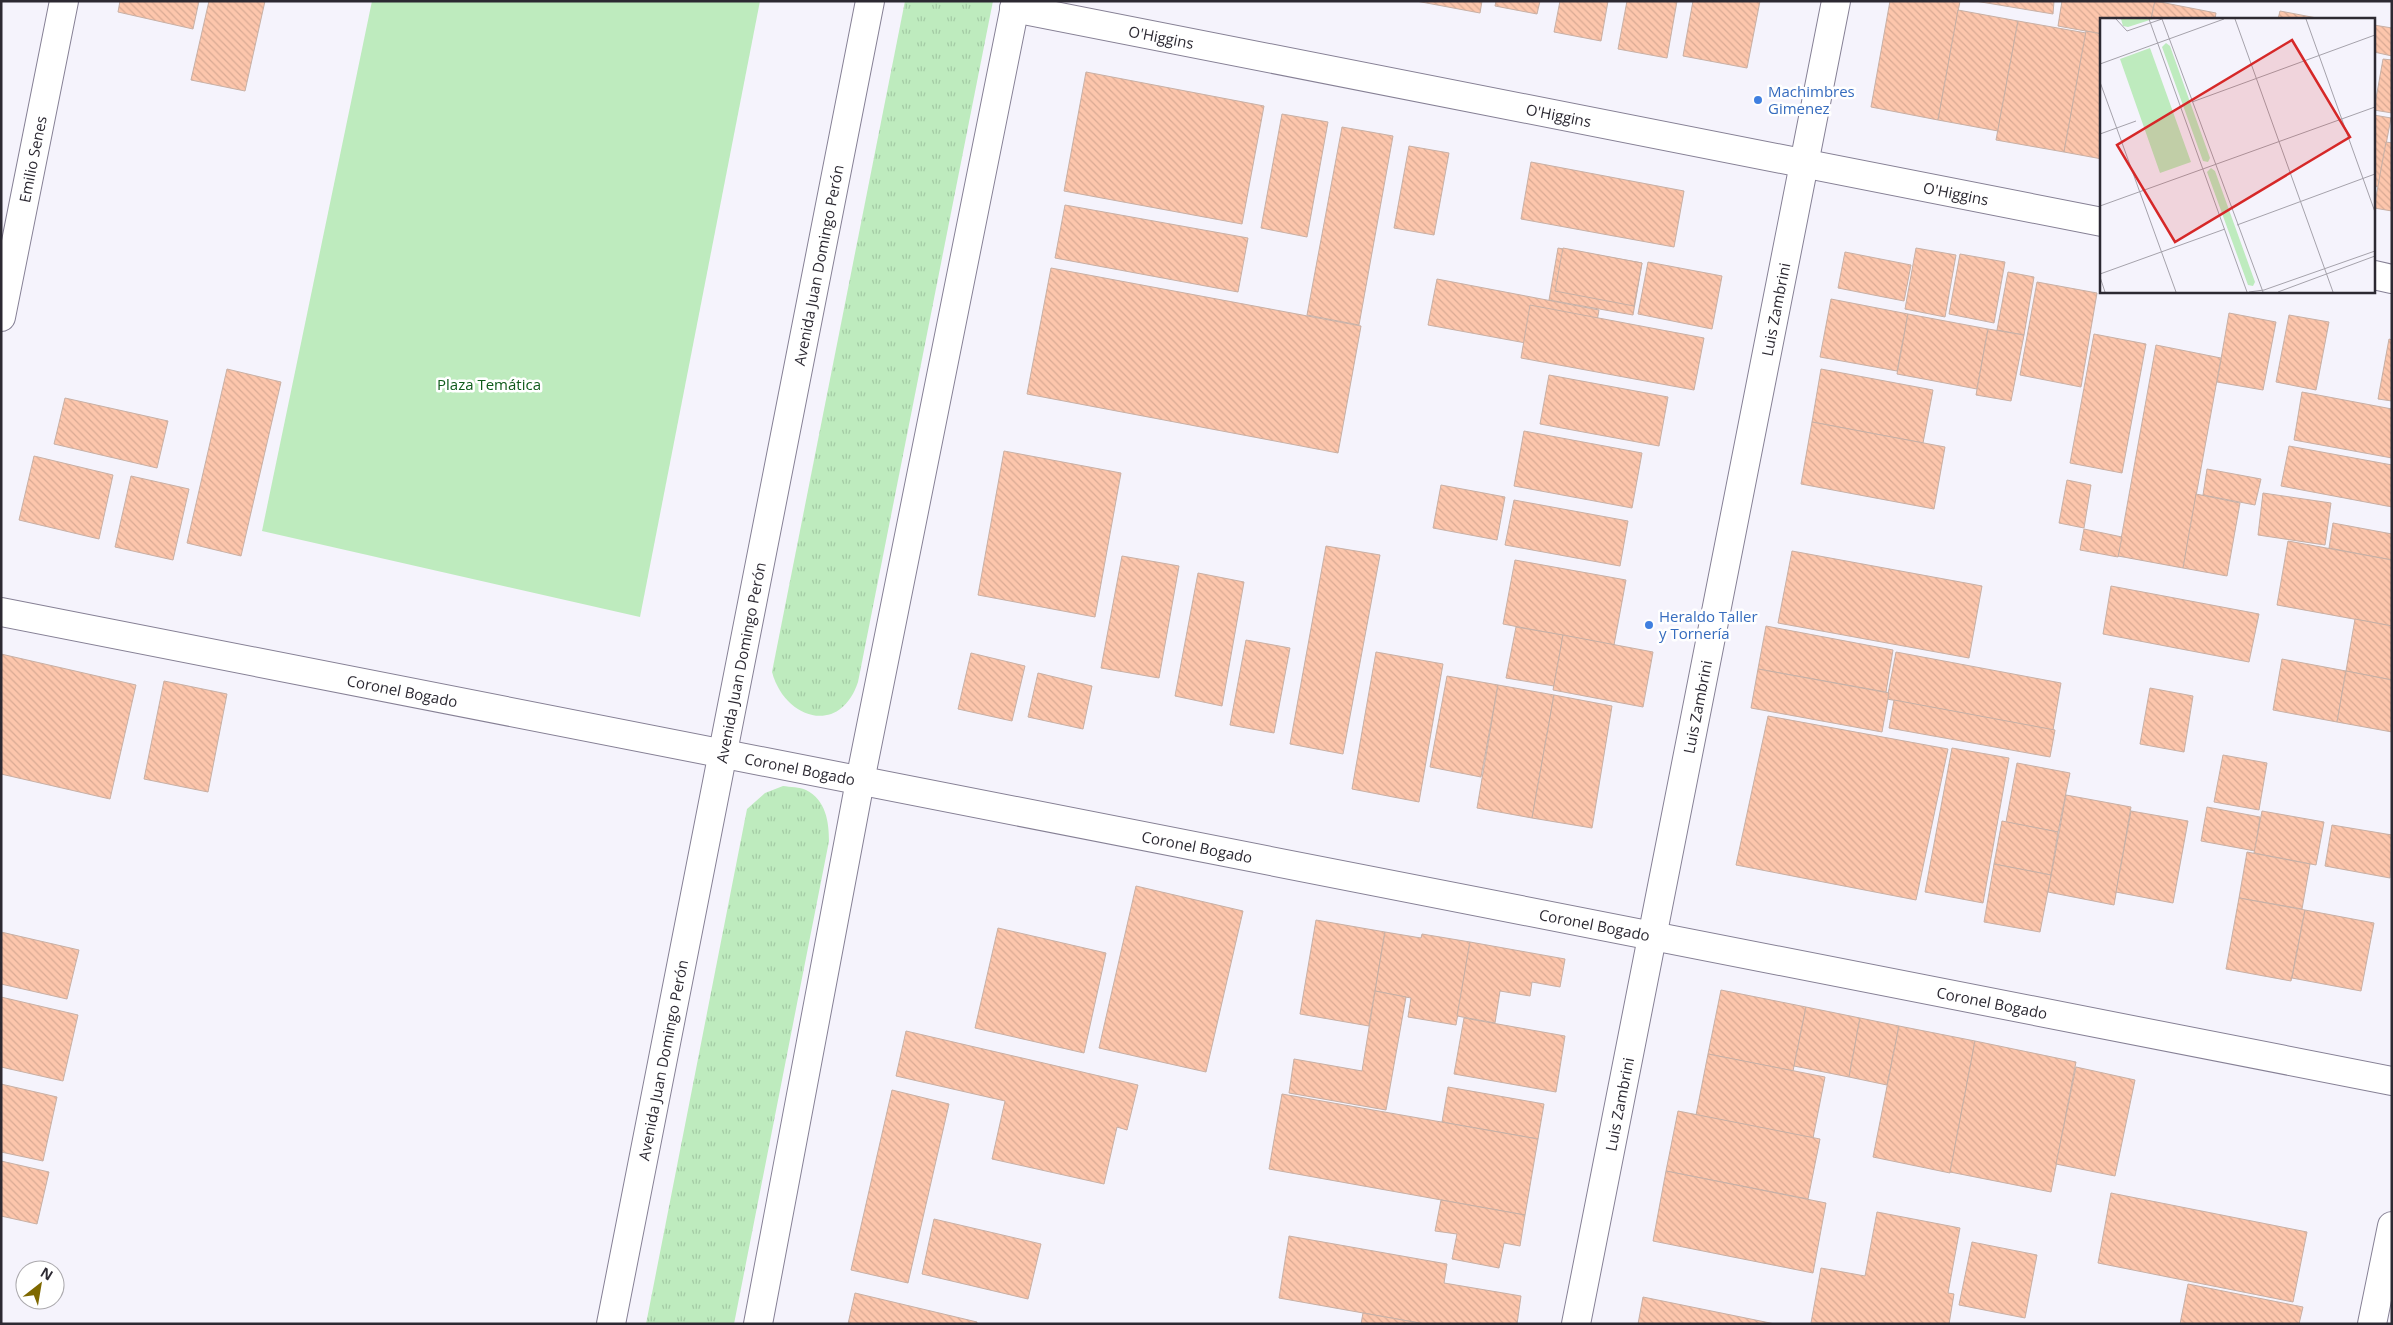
<svg xmlns="http://www.w3.org/2000/svg" width="2393" height="1325" viewBox="0 0 2393 1325" font-family="'Open Sans',sans-serif">
<style>
.grass{fill:url(#grass-tufts)}
.park{fill:#beebbe}
.building{fill:url(#building-back-hatch);stroke:#c8b0a5}
.lines{fill:none;stroke-linecap:round;stroke-linejoin:round}
.minor-casing{stroke:#868095;stroke-width:30}
.primary-casing{stroke:#868095;stroke-width:30}
.minor{stroke:#fff;stroke-width:28}
.primary{stroke:#fff;stroke-width:28}
.shop-dot{fill:#3f7fe0;stroke:#fff;stroke-width:2}
.labels{text-anchor:middle;dominant-baseline:central;stroke-width:5;stroke-linejoin:round;paint-order:stroke}
.street-label{font-size:15px;fill:#2c2932;stroke:#fff}
.shop-label{font-size:15px;fill:#366cbe;stroke:#fff;text-anchor:start}
.park-label{font-size:15px;fill:#0f5a1a;stroke:#fff}
.inset-road{fill:none;stroke:#a5a2ab;stroke-width:1}
.view{fill:#d62828;fill-opacity:0.15;stroke:#d62828;stroke-width:2.5}
.inset-edge{fill:none;stroke:#2c2932;stroke-width:2.5}
</style>
<defs>
<pattern id="grass-tufts" width="24" height="20" patternUnits="userSpaceOnUse" patternTransform="scale(1.25)"><rect width="24" height="20" fill="#beebbe"/><path d="M3 7l-1-3M5 7V3M7 7l1-3M15 17l-1-3M17 17v-4M19 17l1-3" fill="none" stroke="#a3caa4"/></pattern>
<pattern id="building-back-hatch" width="6" height="6" patternUnits="userSpaceOnUse" patternTransform="scale(1.25)"><rect width="6" height="6" fill="#fdc6ac"/><path d="M-1 5l2 2M0 0l6 6M5-1l2 2" fill="none" stroke="#d9aa94"/></pattern>
</defs>
<rect width="100%" height="100%" fill="#f5f3fc"/>
<g class="grass">
<path d="M905 1H993L858 682C840 736 785 720 772 672Z"/>
<path d="M783 786C790 787 800 787 806 790 826 800 829 822 829 841L734 1324H646L747 809 765 793Z"/>
</g>
<path class="park" d="M372 1H760L640 617 262 531Z"/>
<g class="building">
<path d="M120 1H199L193 29 118 12Z"/>
<path d="M209 1H265L245 91 191 80Z"/>
<path d="M1416 1H1482L1480 13Z"/>
<path d="M1496 1H1540L1537 14 1495 6Z"/>
<path d="M1560 1H1608L1601 41 1554 32Z"/>
<path d="M1627 1H1677L1667 58 1618 49Z"/>
<path d="M1693 1H1760L1747 68 1683 56Z"/>
<path d="M1890 1H1960L1938 120 1871 107Z"/>
<path d="M1975 1H2054L2053 14Z"/>
<path d="M2062 1H2155L2151 19H2102V34L2058 26Z"/>
<path d="M2155 1 2216 13 2215 19H2151Z"/>
<path d="M1958 10 2018 21 1998 131 1938 120Z"/>
<path d="M2280 11 2322 19H2278Z"/>
<path d="M2018 21 2086 33 2064 152 1996 140Z"/>
<path d="M2374 25 2392 28V56L2374 52Z"/>
<path d="M2086 31 2102 34V159L2064 152Z"/>
<path d="M2383 59 2392 60V113L2374 110Z"/>
<path d="M1086 72 1264 106 1242 224 1064 191Z"/>
<path d="M1282 114 1328 122 1307 237 1261 228Z"/>
<path d="M2374 115 2391 118 2378 187 2374 186Z"/>
<path d="M1342 127 1393 136 1359 325 1307 315Z"/>
<path d="M2386 142 2392 143V211L2374 208Z"/>
<path d="M1409 146 1449 153 1434 235 1394 228Z"/>
<path d="M1531 162 1684 191 1674 247 1521 219Z"/>
<path d="M1065 205 1248 238 1238 292 1055 258Z"/>
<path d="M1558 248 1642 263 1633 315 1549 300Z"/>
<path d="M1563 248 1642 263 1634 306 1555 291Z"/>
<path d="M1916 248 1956 255 1945 317 1905 309Z"/>
<path d="M1845 252 1911 265 1904 301 1838 288Z"/>
<path d="M1960 254 2005 262 1994 323 1949 314Z"/>
<path d="M1648 262 1722 276 1712 329 1638 314Z"/>
<path d="M1051 268 1361 326 1338 453 1027 394Z"/>
<path d="M2008 272 2034 277 2024 335 1997 330Z"/>
<path d="M1437 279 1599 310 1591 355 1428 325Z"/>
<path d="M2037 282 2097 293 2081 387 2020 375Z"/>
<path d="M1831 299 1908 314 1897 371 1820 357Z"/>
<path d="M1530 305 1704 338 1694 390 1521 358Z"/>
<path d="M2229 313 2276 322 2263 390 2217 382Z"/>
<path d="M1908 314 1988 329 1977 389 1897 374Z"/>
<path d="M2289 315 2329 322 2316 390 2276 382Z"/>
<path d="M1988 329 2024 335 2011 401 1976 395Z"/>
<path d="M2094 334 2146 344 2122 473 2070 463Z"/>
<path d="M2389 339 2392 340V401L2378 399Z"/>
<path d="M2156 345 2221 358 2183 568 2118 556Z"/>
<path d="M227 369 281 382 241 556 187 543Z"/>
<path d="M1821 369 1933 390 1923 443 1812 422Z"/>
<path d="M1549 375 1668 397 1659 446 1540 424Z"/>
<path d="M2302 392 2392 409V458L2294 440Z"/>
<path d="M65 398 168 421 157 468 54 444Z"/>
<path d="M1812 422 1945 447 1934 509 1801 484Z"/>
<path d="M1524 431 1642 453 1632 508 1514 486Z"/>
<path d="M2289 446 2392 465V507L2281 486Z"/>
<path d="M1004 451 1121 473 1095 617 978 595Z"/>
<path d="M34 456 113 475 99 539 19 520Z"/>
<path d="M2207 469 2261 479 2255 505 2203 495Z"/>
<path d="M131 476 189 489 173 560 115 547Z"/>
<path d="M2067 480 2091 485 2084 528 2059 523Z"/>
<path d="M1441 485 1505 497 1497 540 1433 528Z"/>
<path d="M2263 493 2331 503 2325 545 2258 535Z"/>
<path d="M2196 494 2240 503 2227 576 2183 568Z"/>
<path d="M1514 500 1628 521 1620 566 1505 545Z"/>
<path d="M2333 523 2392 534V560L2329 548Z"/>
<path d="M2084 529 2122 537 2118 557 2080 550Z"/>
<path d="M2288 541 2392 560V626L2277 605Z"/>
<path d="M1326 546 1380 555 1343 754 1290 744Z"/>
<path d="M1792 551 1982 586 1969 658 1778 623Z"/>
<path d="M1122 556 1179 566 1159 678 1101 668Z"/>
<path d="M1515 560 1626 580 1614 645 1503 624Z"/>
<path d="M1198 573 1244 582 1222 706 1175 696Z"/>
<path d="M2111 586 2259 614 2249 662 2103 634Z"/>
<path d="M2355 619 2392 626V680L2346 671Z"/>
<path d="M1766 626 1893 650 1886 692 1758 669Z"/>
<path d="M1516 627 1563 635 1554 686 1506 678Z"/>
<path d="M1563 635 1653 652 1643 707 1553 690Z"/>
<path d="M1246 640 1290 648 1274 733 1230 725Z"/>
<path d="M1376 652 1443 664 1419 802 1352 789Z"/>
<path d="M1896 652 2061 683 2053 730 1887 699Z"/>
<path d="M971 653 1025 666 1012 721 958 709Z"/>
<path d="M1 654 136 685 110 799 1 774Z"/>
<path d="M2282 659 2346 671 2337 722 2273 710Z"/>
<path d="M1758 669 1889 693 1882 732 1751 708Z"/>
<path d="M2346 671 2392 680V732L2337 722Z"/>
<path d="M1038 673 1092 686 1083 729 1028 717Z"/>
<path d="M1447 676 1498 685 1481 777 1430 767Z"/>
<path d="M164 681 227 694 208 792 144 779Z"/>
<path d="M1498 685 1554 695 1532 818 1477 808Z"/>
<path d="M2150 688 2193 696 2184 752 2140 744Z"/>
<path d="M1554 695 1612 706 1592 828 1532 818Z"/>
<path d="M1894 700 2055 730 2050 757 1889 728Z"/>
<path d="M1768 716 1948 749 1916 900 1736 865Z"/>
<path d="M1952 748 2009 758 1983 903 1925 892Z"/>
<path d="M2223 755 2267 763 2259 810 2214 802Z"/>
<path d="M2017 763 2070 773 2058 832 2006 822Z"/>
<path d="M2066 795 2131 807 2114 905 2048 892Z"/>
<path d="M2207 807 2260 817 2255 851 2201 841Z"/>
<path d="M2131 811 2188 821 2173 903 2116 892Z"/>
<path d="M2262 811 2324 822 2316 865 2254 853Z"/>
<path d="M2002 821 2058 832 2051 875 1994 864Z"/>
<path d="M2332 825 2392 835 2390 878 2325 866Z"/>
<path d="M2247 852 2310 864 2302 909 2239 898Z"/>
<path d="M1994 864 2051 875 2040 932 1984 922Z"/>
<path d="M1136 886 1243 911 1206 1072 1099 1048Z"/>
<path d="M2239 898 2305 910 2291 981 2226 969Z"/>
<path d="M2305 910 2374 923 2361 991 2292 978Z"/>
<path d="M1316 920 1385 932 1369 1026 1300 1014Z"/>
<path d="M998 928 1106 953 1084 1053 975 1028Z"/>
<path d="M1 932 79 950 67 999 1 984Z"/>
<path d="M1385 932 1421 938 1422 934 1470 942 1456 1025 1408 1017 1411 998 1375 991Z"/>
<path d="M1470 942 1565 959 1560 987 1532 982 1530 996 1500 991 1495 1023 1457 1016Z"/>
<path d="M1721 990 1806 1007 1793 1071 1708 1054Z"/>
<path d="M1375 991 1406 997 1386 1110 1289 1093 1294 1059 1362 1071Z"/>
<path d="M1 997 78 1015 63 1081 1 1067Z"/>
<path d="M1806 1007 1860 1018 1849 1077 1794 1066Z"/>
<path d="M1464 1018 1565 1036 1556 1092 1454 1074Z"/>
<path d="M1860 1018 1899 1026 1887 1085 1849 1077Z"/>
<path d="M1899 1026 1975 1041 1950 1173 1873 1157Z"/>
<path d="M906 1031 1138 1085 1127 1130 1117 1127 1104 1184 992 1159 1005 1101 896 1076Z"/>
<path d="M1975 1041 2076 1062 2051 1192 1950 1172Z"/>
<path d="M1708 1054 1825 1077 1813 1138 1696 1115Z"/>
<path d="M2076 1067 2135 1080 2115 1176 2056 1164Z"/>
<path d="M1 1084 57 1097 43 1161 1 1152Z"/>
<path d="M1448 1087 1544 1104 1538 1139 1442 1122Z"/>
<path d="M892 1090 949 1104 908 1283 851 1270Z"/>
<path d="M1282 1094 1538 1139 1525 1215 1269 1169Z"/>
<path d="M1678 1111 1820 1139 1808 1199 1666 1171Z"/>
<path d="M1 1161 49 1172 37 1224 1 1216Z"/>
<path d="M1666 1171 1826 1203 1813 1273 1653 1241Z"/>
<path d="M2111 1193 2307 1232 2293 1302 2098 1263Z"/>
<path d="M1441 1200 1525 1215 1520 1246 1504 1243 1499 1268 1452 1259 1457 1234 1435 1231Z"/>
<path d="M1877 1212 1960 1228 1948 1293 1954 1294 1949 1324 1811 1323 1821 1268 1865 1276Z"/>
<path d="M934 1219 1041 1244 1028 1299 922 1274Z"/>
<path d="M1289 1236 1447 1264 1444 1283 1521 1296 1517 1324H1425L1279 1298Z"/>
<path d="M1972 1242 2037 1255 2025 1318 1959 1305Z"/>
<path d="M2188 1284 2303 1307 2299 1324H2180Z"/>
<path d="M855 1293 977 1322V1324H848Z"/>
<path d="M1643 1297 1775 1324H1638Z"/>
<path d="M1363 1313 1425 1324H1361Z"/>
</g>
<g class="lines">
<defs>
<g id="minor">
<path id="s1" d="M1014 8 2102 222"/>
<path d="M2374 275 2392 279"/>
<path id="s2" d="M1 317 64 1"/>
<path id="s3" d="M1 612 2392 1081"/>
<path id="s4" d="M1576 1324 1836 1"/>
<path d="M2372 1324 2392 1226"/>
</g>
<g id="primary">
<path id="s5" d="M611 1324 870 1"/>
<path d="M758 1324 860 781 1016 1"/>
</g>
</defs>
<use href="#minor" class="minor-casing"/>
<use href="#primary" class="primary-casing"/>
<use href="#minor" class="minor"/>
<use href="#primary" class="primary"/>
</g>
<g class="shop-dot">
<circle cx="1758" cy="100" r="5"/>
<circle cx="1649" cy="625" r="5"/>
</g>
<g class="labels">
<g class="street-label">
<text stroke="none"><textPath href="#s1" startOffset="150">O'Higgins</textPath></text>
<text stroke="none"><textPath href="#s1" startOffset="555">O'Higgins</textPath></text>
<text stroke="none"><textPath href="#s2" startOffset="161">Emilio Senes</textPath></text>
<text stroke="none"><textPath href="#s1" startOffset="960">O'Higgins</textPath></text>
<text stroke="none"><textPath href="#s5" startOffset="1079">Avenida Juan Domingo Perón</textPath></text>
<text stroke="none"><textPath href="#s4" startOffset="1034">Luis Zambrini</textPath></text>
<text stroke="none"><textPath href="#s5" startOffset="674">Avenida Juan Domingo Perón</textPath></text>
<text stroke="none"><textPath href="#s3" startOffset="409">Coronel Bogado</textPath></text>
<text stroke="none"><textPath href="#s4" startOffset="629">Luis Zambrini</textPath></text>
<text stroke="none"><textPath href="#s3" startOffset="814">Coronel Bogado</textPath></text>
<text stroke="none"><textPath href="#s3" startOffset="1219">Coronel Bogado</textPath></text>
<text stroke="none"><textPath href="#s3" startOffset="1624">Coronel Bogado</textPath></text>
<text stroke="none"><textPath href="#s3" startOffset="2029">Coronel Bogado</textPath></text>
<text stroke="none"><textPath href="#s5" startOffset="269">Avenida Juan Domingo Perón</textPath></text>
<text stroke="none"><textPath href="#s4" startOffset="224">Luis Zambrini</textPath></text>
</g>
<g class="shop-label">
<text x="1768" y="91">Machimbres<tspan x="1768" dy="17">Gimenez</tspan></text>
<text x="1659" y="616">Heraldo Taller<tspan x="1659" dy="17">y Tornería</tspan></text>
</g>
<g class="park-label">
<text x="489" y="384">Plaza Temática</text>
</g>
</g>
<g transform="translate(2100 18)">
<rect width="275" height="275" fill="#f5f3fc"/>
<path d="M66 25 70 28 110 140 108 144 103 143 62 29ZM111 150 115 153 155 264 153 268 148 267 107 154Z" fill="#beebbe"/>
<path d="M21 1H53L28 9 23 8ZM50 30 91 144 60 155 20 41Z" fill="#beebbe"/>
<path class="inset-road" d="M16 1 27 13 62 1 163 274M49 1 147 274M135 1 233 274M206 1 275 194M0 46 124 1M0 64 76 274M92 84 275 17M0 116 36 103M0 188 275 89M137 207 275 156M0 256 125 211M0 259 5 274M149 274 164 272 275 233M178 274 275 238"/>
<path class="view" d="M192 22 250 119 75 224 17 127Z"/>
<rect width="275" height="275" class="inset-edge"/>
</g>
<rect width="2393" height="1325" fill="none" stroke="#2c2932" stroke-width="5"/>
<g transform="translate(40 1285) rotate(31)"><circle r="24" fill="#ffffff" stroke="#aba9ad"/>
<path d="M0-4L9 19L0 12L-9 19Z" fill="#7e6800"/>
<text y="-8" font-size="14" font-weight="bold" text-anchor="middle" fill="#2c2932">N</text>
</g>
</svg>
